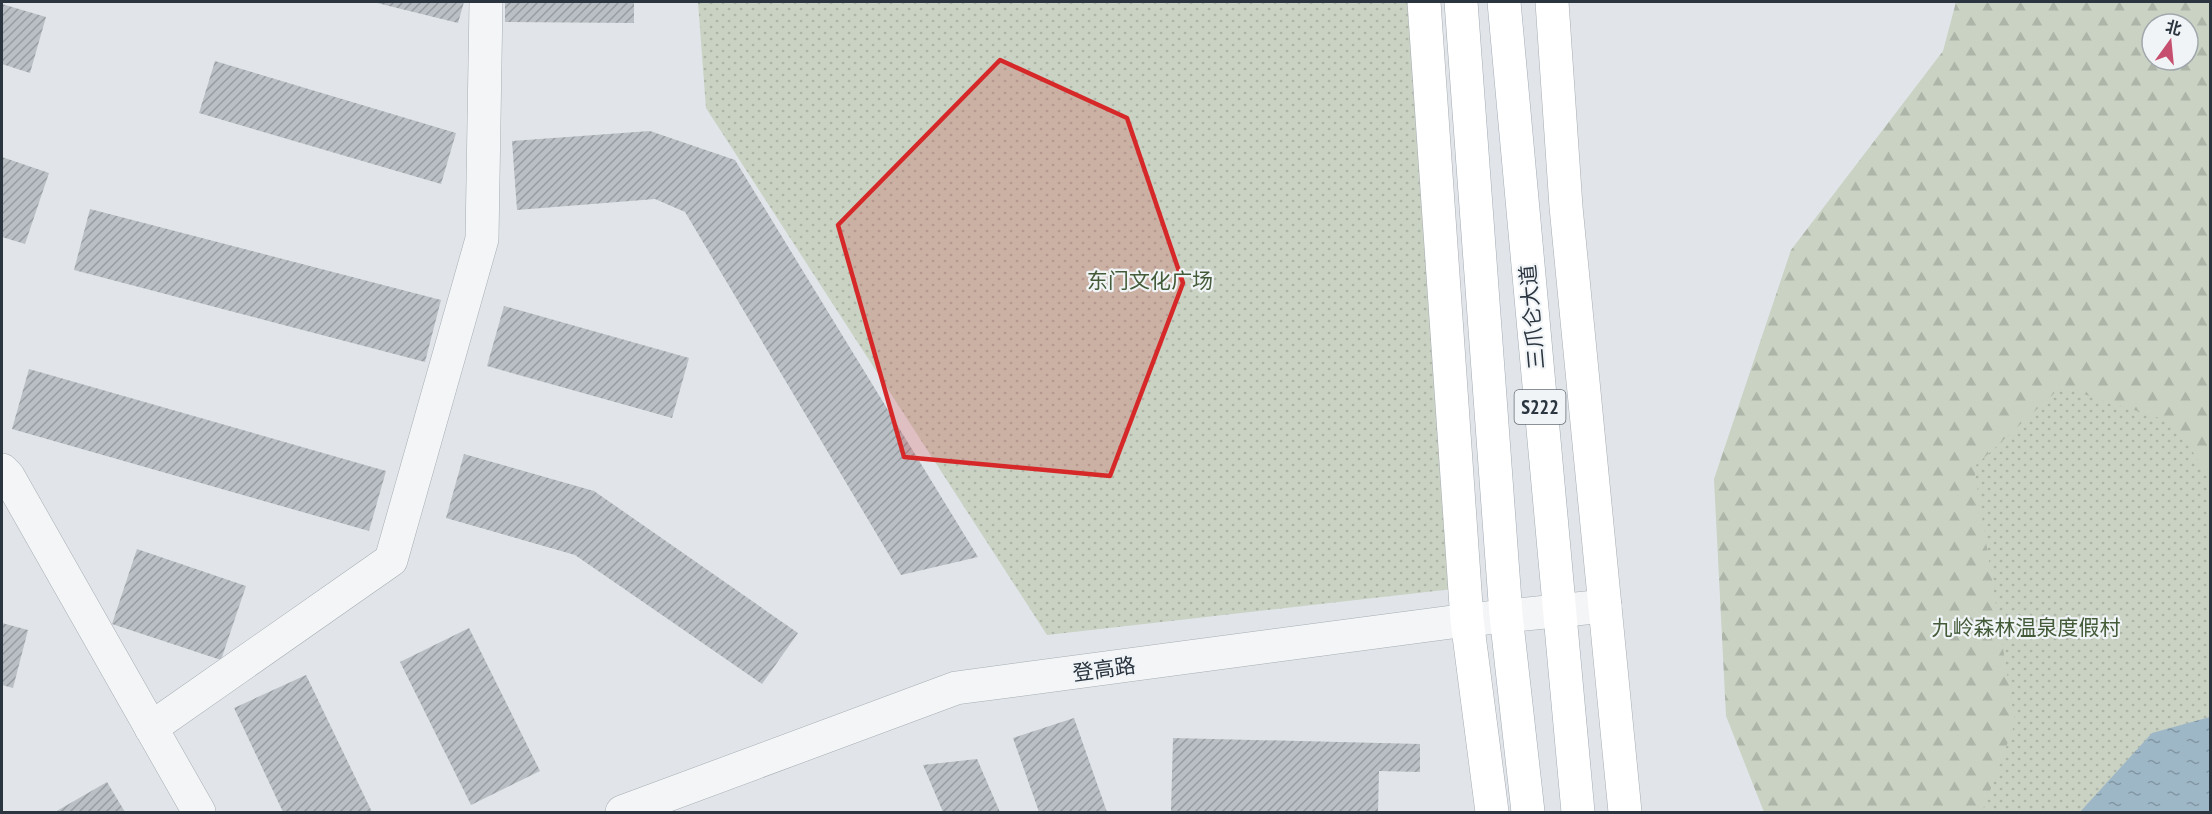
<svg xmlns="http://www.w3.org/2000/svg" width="2212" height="814" viewBox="0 0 2212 814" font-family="'PT Sans Narrow','Noto Sans SC',sans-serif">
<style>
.green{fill:url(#green-dots)}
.forest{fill:url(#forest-firs);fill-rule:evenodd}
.water{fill:url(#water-ripples)}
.building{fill:url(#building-hatch)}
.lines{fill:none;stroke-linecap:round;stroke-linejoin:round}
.minor-casing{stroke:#a6adb3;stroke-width:34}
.tertiary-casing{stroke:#a6adb3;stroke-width:34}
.secondary-casing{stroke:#a6adb3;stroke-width:34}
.primary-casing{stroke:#a1abb4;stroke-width:34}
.minor{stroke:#f4f5f7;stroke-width:33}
.tertiary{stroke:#f4f5f7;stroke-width:33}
.secondary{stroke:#fff;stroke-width:33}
.primary{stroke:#fff;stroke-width:33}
.marked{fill:#d62828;fill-opacity:0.2;stroke:#d62828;stroke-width:4.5;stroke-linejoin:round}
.labels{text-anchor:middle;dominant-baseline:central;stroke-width:4.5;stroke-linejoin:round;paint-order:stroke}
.shield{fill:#f1f4f6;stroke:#666e77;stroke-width:1.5}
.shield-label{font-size:20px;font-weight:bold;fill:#2a3540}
.park-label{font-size:21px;fill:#435b39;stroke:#f1f4f6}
.street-label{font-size:21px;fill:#2a3540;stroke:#f1f4f6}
</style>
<defs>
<pattern id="green-dots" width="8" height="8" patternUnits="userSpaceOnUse" patternTransform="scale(1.5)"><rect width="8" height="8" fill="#c9d2c3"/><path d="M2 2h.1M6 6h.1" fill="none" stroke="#adb5a9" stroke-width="1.8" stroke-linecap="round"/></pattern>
<pattern id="forest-firs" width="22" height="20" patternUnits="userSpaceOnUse" patternTransform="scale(1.5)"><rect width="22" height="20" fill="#c9d2c3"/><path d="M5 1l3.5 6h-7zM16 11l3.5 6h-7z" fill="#adb5a9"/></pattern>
<pattern id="water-ripples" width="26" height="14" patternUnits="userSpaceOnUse" patternTransform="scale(1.5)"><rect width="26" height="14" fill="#9eb7c7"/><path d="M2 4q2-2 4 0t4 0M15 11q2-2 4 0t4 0" fill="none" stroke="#8196a3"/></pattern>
<pattern id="building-hatch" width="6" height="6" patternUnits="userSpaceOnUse" patternTransform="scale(1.5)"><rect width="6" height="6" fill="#b9bfc5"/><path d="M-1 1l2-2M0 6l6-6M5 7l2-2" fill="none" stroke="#979ca1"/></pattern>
</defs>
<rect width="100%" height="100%" fill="#e1e5e9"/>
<g class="green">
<path d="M698 2H1409L1453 589 1047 635 706 108Z"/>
<path d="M2210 79V812H1786L1836 616Z"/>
</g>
<path class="forest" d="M1956 2H2210V477L2172 422 2061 387 1974 467 2015 723 1982 812H1764L1726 716 1714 479 1791 250 1943 51ZM2152 24H2188V60H2152Z"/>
<path class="water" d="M2210 717V812H2080L2152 733Z"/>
<g class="building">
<path d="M373 2H464L458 23Z"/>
<path d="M505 2H634V23L505 22Z"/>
<path d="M2 4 46 17 30 73 2 64Z"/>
<path d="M215 61 456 133 441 184 199 113Z"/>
<path d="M650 131 735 160 978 557 901 575 685 212 655 199 517 210 512 141Z"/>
<path d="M2 157 49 173 25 244 2 237Z"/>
<path d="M90 209 441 300 425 362 74 270Z"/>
<path d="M504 306 689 358 672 418 487 366Z"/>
<path d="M29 369 386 471 369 531 12 429Z"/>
<path d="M464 454 594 491 798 633 762 684 575 555 446 518Z"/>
<path d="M137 549 246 586 221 660 112 624Z"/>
<path d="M2 623 28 630 13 688 2 685Z"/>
<path d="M469 628 540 771 471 805 400 662Z"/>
<path d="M306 675 372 812H283L234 708Z"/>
<path d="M1074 718 1107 812H1039L1013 738Z"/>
<path d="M1173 738 1420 744V772L1379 771 1378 812H1171Z"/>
<path d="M977 759 1000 812H943L923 765Z"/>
<path d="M107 782 125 812H55Z"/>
</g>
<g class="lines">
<defs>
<g id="minor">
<path d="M2 470 8 476 199 812"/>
<path d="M151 728 391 560 482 239 486 2"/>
</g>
<path id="tertiary" d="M622 812 956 688 1467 620 1605 606"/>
<g id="secondary">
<path d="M1424 2 1467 620 1492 812"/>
<path d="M1552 2 1566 207 1625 812"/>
</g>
<g id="primary">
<path d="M1461 2 1506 615 1528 812"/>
<path d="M1504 2 1578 812"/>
</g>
</defs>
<use href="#minor" class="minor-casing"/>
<use href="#tertiary" class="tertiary-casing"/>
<use href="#secondary" class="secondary-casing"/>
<use href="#primary" class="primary-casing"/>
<use href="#minor" class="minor"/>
<use href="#tertiary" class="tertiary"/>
<use href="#secondary" class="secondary"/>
<use href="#primary" class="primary"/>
</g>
<path class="marked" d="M1000 60 1127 118 1183 283 1110 476 904 457 838 225Z"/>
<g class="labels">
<rect class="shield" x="1514.5" y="390" width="51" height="34" rx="4.5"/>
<g class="shield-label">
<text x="1540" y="407">S222</text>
</g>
<g class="park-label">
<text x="1150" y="280">东门文化广场</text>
<text x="2026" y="627">九岭森林温泉度假村</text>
</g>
<g class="street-label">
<text transform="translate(1532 317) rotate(-95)">三爪仑大道</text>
<text transform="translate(1104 669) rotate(-8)">登高路</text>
</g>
</g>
<rect width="2212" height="814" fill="none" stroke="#2a3540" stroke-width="6"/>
<g transform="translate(2170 42) rotate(15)"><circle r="28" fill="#f1f4f6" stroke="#a1a8ad" stroke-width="1.5"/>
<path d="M0-4.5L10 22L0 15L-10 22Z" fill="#c64e6f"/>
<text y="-9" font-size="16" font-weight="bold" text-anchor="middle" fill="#2a3540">北</text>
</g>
</svg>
